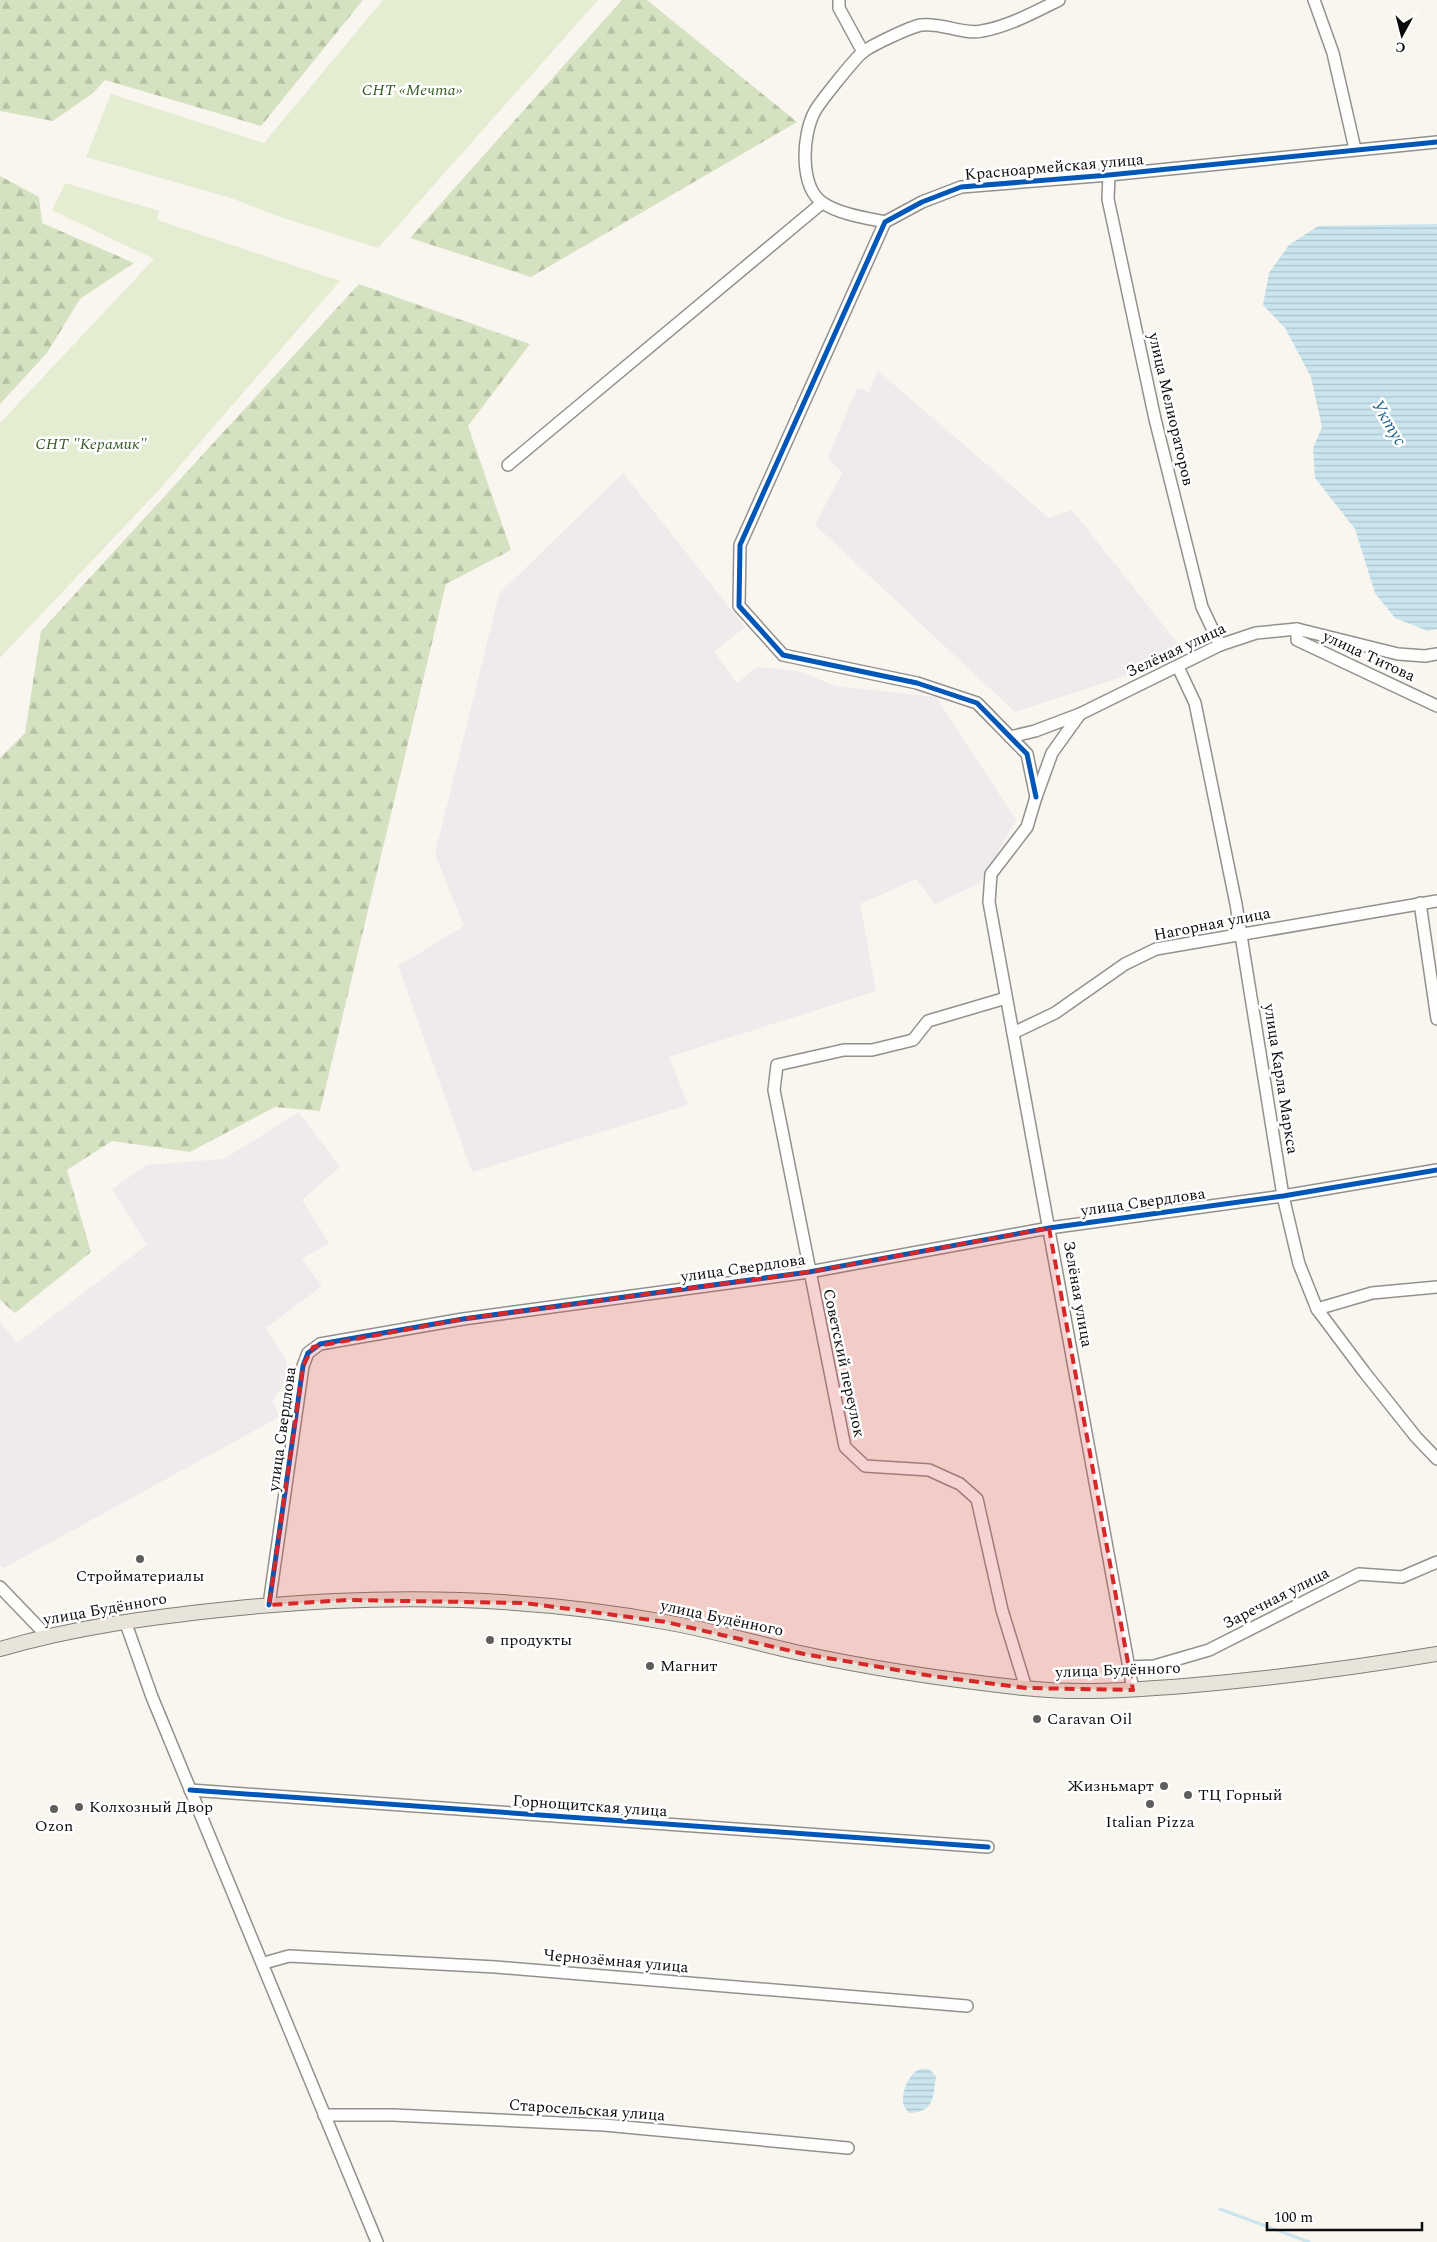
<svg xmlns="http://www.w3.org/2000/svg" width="1437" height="2242" viewBox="0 0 1437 2242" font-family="Spectral,serif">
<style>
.industrial{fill:#efeaec}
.grass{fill:#e4ecd1}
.forest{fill:url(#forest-firs)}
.water{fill:url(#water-rules)}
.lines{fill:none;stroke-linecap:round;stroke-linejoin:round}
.stream{stroke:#cae5ee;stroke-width:3}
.minor-casing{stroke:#92918e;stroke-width:14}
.major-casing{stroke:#7f7e7b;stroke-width:16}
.minor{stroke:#fefefd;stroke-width:11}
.major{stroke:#e9e4da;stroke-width:14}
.cycleway-casing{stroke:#fff;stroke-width:8}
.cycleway{stroke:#0057b8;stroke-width:5}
.marked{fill:#d62828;fill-opacity:0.2;stroke:#d62828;stroke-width:4;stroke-dasharray:10 6;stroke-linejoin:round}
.poi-dot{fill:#5e5d5b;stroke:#fff;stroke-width:2}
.labels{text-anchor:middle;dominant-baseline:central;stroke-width:5;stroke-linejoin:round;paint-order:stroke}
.park-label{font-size:16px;font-style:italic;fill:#345a24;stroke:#fff}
.street-label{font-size:16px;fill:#0b0b0b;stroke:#fff}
.poi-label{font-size:16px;fill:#0b0b0b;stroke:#fff;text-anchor:start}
.water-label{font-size:18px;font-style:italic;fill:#24688d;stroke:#fff}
</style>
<defs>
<pattern id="forest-firs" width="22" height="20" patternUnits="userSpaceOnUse" patternTransform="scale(1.25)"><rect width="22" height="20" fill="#d5e2c1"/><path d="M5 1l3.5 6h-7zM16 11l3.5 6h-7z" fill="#b6c1a4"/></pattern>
<pattern id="water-rules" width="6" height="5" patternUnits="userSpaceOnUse" patternTransform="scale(1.25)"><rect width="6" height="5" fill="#cae5ee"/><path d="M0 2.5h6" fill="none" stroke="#acc3cb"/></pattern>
</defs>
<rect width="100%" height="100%" fill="#f9f6ef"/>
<g class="industrial">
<path d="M878 371 1049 518 1072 510 1179 645 1128 675 1015 712 815 525 842 473 828 457 857 388 869 392Z"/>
<path d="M623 473 745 627 714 652 737 683 757 667 798 671 836 686 936 697 1016 820 980 883 935 904 916 879 860 904 876 991 669 1057 688 1105 472 1172 398 966 464 926 435 854 499 594Z"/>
<path d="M299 1112 340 1167 302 1200 329 1243 302 1259 322 1286 266 1328 287 1362 284 1382 273 1401 279 1417 4 1568 0 1565V1322L17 1343 147 1245 112 1189 147 1165 224 1159Z"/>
</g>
<g class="grass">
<path d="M383 0H598L378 248 277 216 231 198 86 157 111 94 264 143Z"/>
<path d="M65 183 159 211 157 220 340 281 157 492 0 658V423L154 259 52 210Z"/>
</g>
<g class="forest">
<path d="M0 0H363L261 126 105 80 93 93 53 121 0 111Z"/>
<path d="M622 0H647L797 122 531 277 410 238Z"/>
<path d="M0 176 39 197 42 223 134 263 80 299 47 353 0 404Z"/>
<path d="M359 284 530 344 468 426 511 550 446 584 320 1111 275 1107 190 1152 112 1141 67 1170 91 1252 15 1313 0 1300V758L25 733 41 631Z"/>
</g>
<g class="water">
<path d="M1437 224V629L1428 631 1395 618 1375 593 1355 529 1315 478 1313 448 1322 427 1311 377 1285 328 1263 305 1269 273 1289 245 1318 226Z"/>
<path d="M920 2069H929L936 2076C933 2097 935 2112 909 2113 908 2111 905 2109 904 2106 900 2094 909 2073 920 2069Z"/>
</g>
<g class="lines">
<path class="stream" d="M1220 2209 1309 2242"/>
<defs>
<g id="minor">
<path d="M839 0V8L863 52"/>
<path d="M1314 0 1333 53 1355 149"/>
<path d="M1109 175 1108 199 1155 419 1202 607 1220 645"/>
<path d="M885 222C866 218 839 214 823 203 799 187 802 134 815 111 820 102 855 58 863 52 872 45 910 27 921 25 941 22 963 35 982 31 1009 26 1035 12 1059 0"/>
<path d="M508 465 822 203"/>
<path d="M1297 629V640L1437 706"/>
<path d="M1178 667 1195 703 1236 904 1283 1196 1299 1264 1317 1309 1365 1373 1416 1437 1437 1459"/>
<path d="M1080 714 1052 753 1036 797 1027 827 991 874 989 902 1133 1690"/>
<path d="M1010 737 1035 731 1080 714 1220 645 1256 633 1297 629 1398 654 1425 656 1437 654"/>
<path d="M1036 797 1027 754 977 703 917 683 783 655 739 606 740 545 885 222 922 202 961 187 1109 175 1437 142"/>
<path d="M1420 903 1437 1019"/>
<path d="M1006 998 928 1021 913 1040 872 1050H844L777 1065 774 1090 845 1447 865 1466 929 1470 960 1484 977 1499 1002 1610 1026 1688"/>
<path d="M1013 1033 1055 1013 1125 964 1156 949 1437 901"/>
<path d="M1317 1309 1372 1293 1437 1287"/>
<path d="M0 1587 48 1637"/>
<path d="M269 1605 303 1366 308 1353 320 1344 463 1319 809 1272 1049 1228 1283 1196 1437 1170"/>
<path d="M125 1621 152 1697 377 2242"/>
<path d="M1128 1667 1154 1666 1209 1650 1359 1574 1402 1577 1437 1562"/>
<path d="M190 1790 988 1847"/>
<path d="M264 1963 289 1956 496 1967 967 2006"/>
<path d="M324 2115H393L604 2125 848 2148"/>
</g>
<path id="major" d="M0 1649C75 1627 152 1617 229 1609 374 1594 522 1595 665 1622 711 1630 755 1643 800 1653 874 1669 949 1680 1024 1688 1077 1694 1131 1690 1184 1686 1269 1679 1353 1668 1437 1654"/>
</defs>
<use href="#minor" class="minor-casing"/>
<use href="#major" class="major-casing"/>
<use href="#minor" class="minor"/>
<use href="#major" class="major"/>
<defs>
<g id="cycleway">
<path d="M1036 797 1027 754 977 703 917 683 783 655 739 606 740 545 885 222 922 202 961 187 1109 175 1437 142"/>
<path d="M269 1605 303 1366 308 1353 320 1344 463 1319 809 1272 1049 1228 1283 1196 1437 1170"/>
<path d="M190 1790 988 1847"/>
</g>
</defs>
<use href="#cycleway" class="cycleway-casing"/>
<use href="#cycleway" class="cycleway"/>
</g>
<path class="marked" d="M1049 1228 1133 1690 1026 1688 932 1676 804 1654 666 1622 525 1603 347 1600 269 1605 303 1366 313 1347 463 1319 809 1272Z"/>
<g class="poi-dot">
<circle cx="140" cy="1559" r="5"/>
<circle cx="490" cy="1640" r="5"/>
<circle cx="650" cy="1666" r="5"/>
<circle cx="1037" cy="1719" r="5"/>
<circle cx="1164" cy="1786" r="5"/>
<circle cx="1188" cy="1795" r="5"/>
<circle cx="1150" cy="1804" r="5"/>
<circle cx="79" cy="1807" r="5"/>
<circle cx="54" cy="1809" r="5"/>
</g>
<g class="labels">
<g class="park-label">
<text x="412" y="90">СНТ «Мечта»</text>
<text x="91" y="444">СНТ "Керамик"</text>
</g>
<g class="street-label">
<text transform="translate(1054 167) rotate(-5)">Красноармейская улица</text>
<text transform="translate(1171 409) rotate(77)">улица Мелиораторов</text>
<text transform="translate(1176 650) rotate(-25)">Зелёная улица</text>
<text transform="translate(1369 656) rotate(25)">улица Титова</text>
<text transform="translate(1212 924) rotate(-11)">Нагорная улица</text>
<text transform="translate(1281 1079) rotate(81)">улица Карла Маркса</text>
<text transform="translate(1143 1202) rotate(-8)">улица Свердлова</text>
<text transform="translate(743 1268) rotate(-8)">улица Свердлова</text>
<text transform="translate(1078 1294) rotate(80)">Зелёная улица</text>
<text transform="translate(844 1363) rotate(78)">Советский переулок</text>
<text transform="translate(282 1429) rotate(-82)">улица Свердлова</text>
<text transform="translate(1276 1598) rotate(-27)">Заречная улица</text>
<text transform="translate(105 1609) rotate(-10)">улица Будённого</text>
<text transform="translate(722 1618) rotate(12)">улица Будённого</text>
<text transform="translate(1118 1670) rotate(-2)">улица Будённого</text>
<text transform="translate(590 1806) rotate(4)">Горнощитская улица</text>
<text transform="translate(616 1961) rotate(5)">Чернозёмная улица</text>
<text transform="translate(587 2110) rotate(4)">Старосельская улица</text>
</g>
<g class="poi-label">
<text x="140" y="1576" text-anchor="middle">Стройматериалы</text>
<text x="500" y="1640">продукты</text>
<text x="660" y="1666">Магнит</text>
<text x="1047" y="1719">Caravan Oil</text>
<text x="1154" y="1786" text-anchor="end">Жизньмарт</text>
<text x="1198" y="1795">ТЦ Горный</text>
<text x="89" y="1807">Колхозный Двор</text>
<text x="1150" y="1822" text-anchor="middle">Italian Pizza</text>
<text x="54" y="1826" text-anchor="middle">Ozon</text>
</g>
<g class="water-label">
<text transform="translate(1389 423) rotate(59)">Уктус</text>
</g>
</g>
<g transform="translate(1402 35) rotate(187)" stroke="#ffffff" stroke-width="4" paint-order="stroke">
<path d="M0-4L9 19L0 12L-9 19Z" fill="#0b0b0b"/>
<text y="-8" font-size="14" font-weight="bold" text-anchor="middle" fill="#0b0b0b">С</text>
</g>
<path d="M1267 2222v8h155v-8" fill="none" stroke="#0b0b0b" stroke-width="2.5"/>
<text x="1274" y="2222" font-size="15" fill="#0b0b0b" stroke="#ffffff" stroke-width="4" paint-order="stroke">100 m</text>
</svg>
